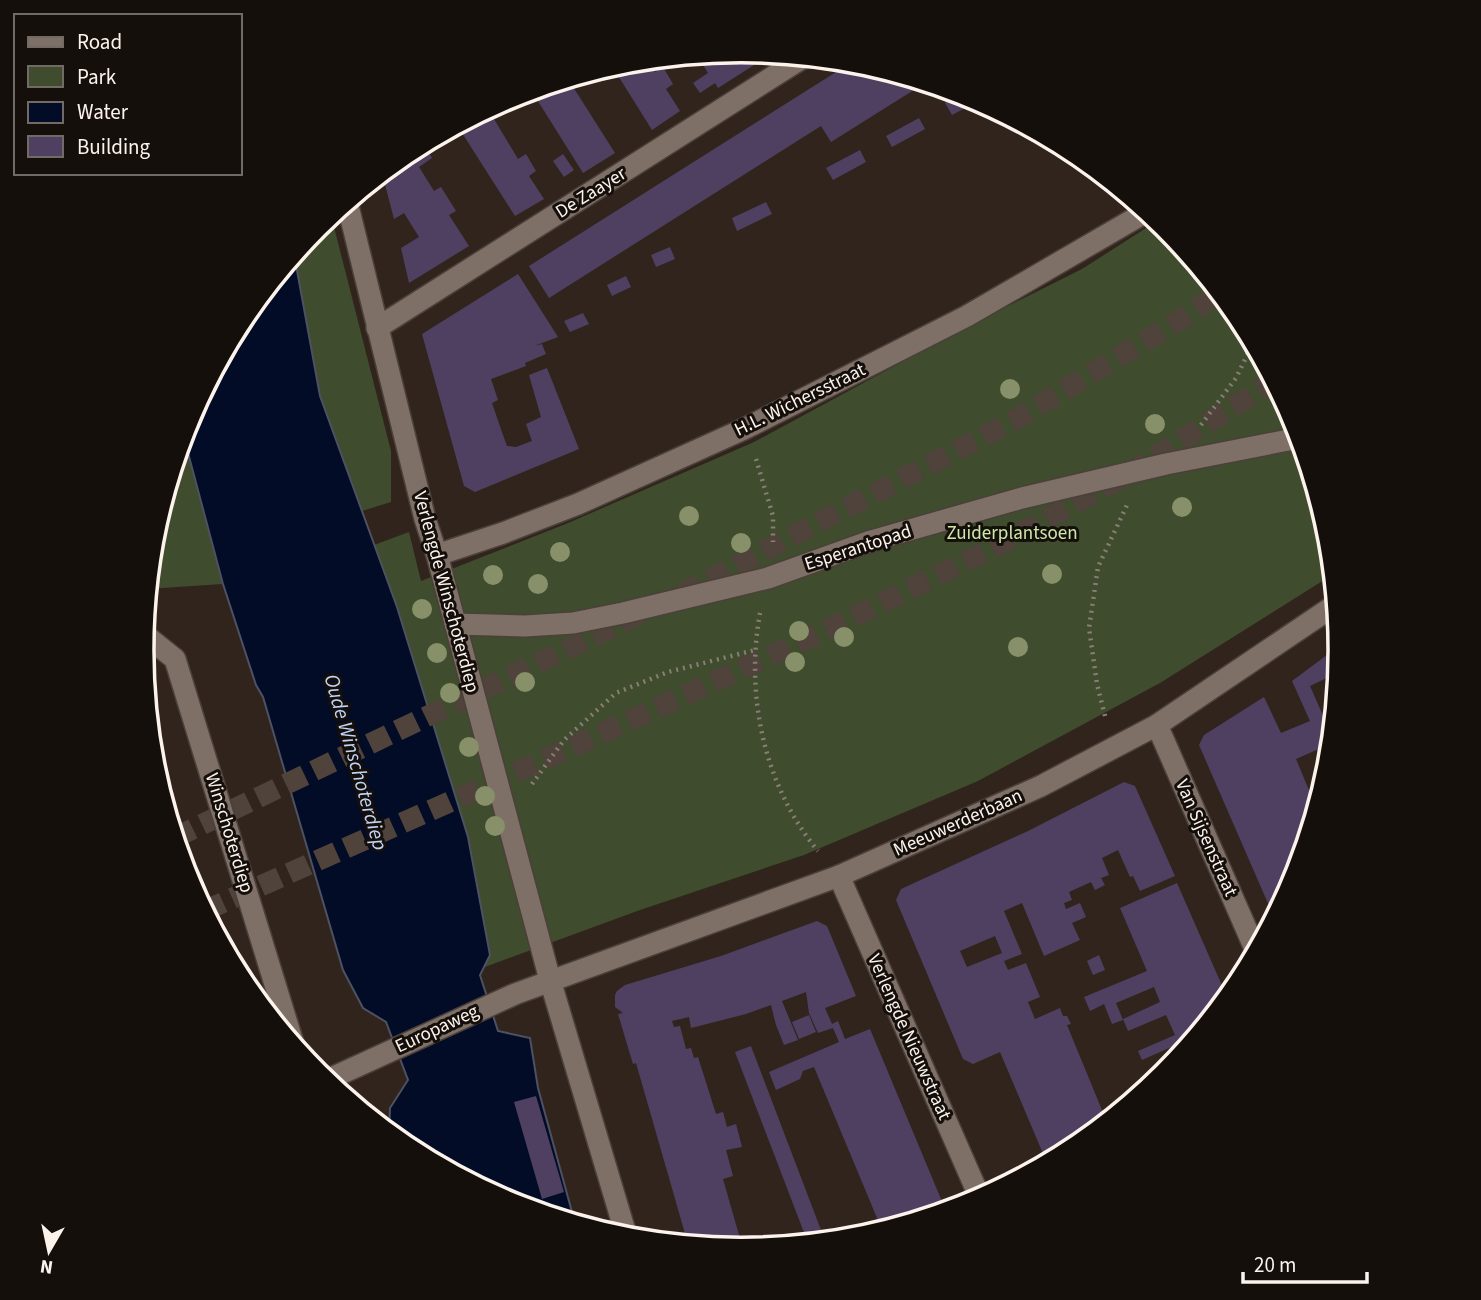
<svg xmlns="http://www.w3.org/2000/svg" width="1481" height="1300" viewBox="0 0 1481 1300" font-family="'Source Sans 3',sans-serif">
<style>
.green{fill:#3f4c2d}
.water{fill:#020c27;stroke:#4d5162;stroke-width:2}
.building{fill:#4f4062;fill-rule:evenodd}
.lines{fill:none;stroke-linecap:round;stroke-linejoin:round}
.highway-tunnel{stroke:#4f433b;stroke-width:21;stroke-dasharray:21 10;stroke-linecap:butt}
.minor-casing{stroke:#4b403a;stroke-width:24}
.path{stroke:#897e76;stroke-width:4.5;stroke-dasharray:2 5;stroke-linecap:butt}
.minor{stroke:#7f7067;stroke-width:21}
.tree{fill:#879069}
.labels{text-anchor:middle;dominant-baseline:central;stroke-width:6;stroke-linejoin:round;paint-order:stroke}
.street-label{font-size:19px;fill:#fcf3ed;stroke:#150f0b}
.park-label{font-size:19px;fill:#cde8a8;stroke:#150f0b}
.water-label{font-size:21px;font-style:italic;fill:#c2d5f9;stroke:#150f0b}
.rim{fill:none;stroke:#fcf3ed;stroke-width:3.5}
</style>
<rect width="100%" height="100%" fill="#31241c"/>
<g class="green">
<path d="M331 215 391 451V502L362 511 320 396 294 254 317 226Z"/>
<path d="M1157 221 1239 317 1294 421 1328 533 1332 575 1160 683 978 781 804 855 640 910 471 972 392 593 374 545 409 532 421 581 568 523 754 442 974 323 1082 269Z"/>
<path d="M183 434 223 584 147 589 153 533Z"/>
</g>
<path class="water" d="M294 254 320 396 397 607 468 837 490 955 480 975 498 1031 530 1038 538 1088 575 1223 511 1203 407 1148 389 1133 390 1108 408 1080 386 1022 363 1008 343 970 263 697 256 685 223 584 183 434 187 420 242 317Z"/>
<g class="building">
<path d="M740 51 762 53 765 58 718 88 715 83 700 93 693 83 708 73 697 55Z"/>
<path d="M648 60 655 72 663 67 673 84 666 89 680 111 652 130 612 66Z"/>
<path d="M852 62 925 83 831 142 821 126 549 298 529 266Z"/>
<path d="M568 79 615 153 583 173 531 90Z"/>
<path d="M961 94 978 101 952 115 945 103Z"/>
<path d="M490 108 497 117 494 119 518 159 526 154 536 171 529 176 544 199 515 216 457 125Z"/>
<path d="M919 118 925 129 892 147 886 136Z"/>
<path d="M423 143 432 158 419 167 434 191 441 187 456 211 449 215 469 246 409 283 401 248 419 237 404 213 394 219 382 173 408 152Z"/>
<path d="M860 150 866 162 833 180 826 168Z"/>
<path d="M563 154 574 170 564 177 553 161Z"/>
<path d="M766 202 772 214 737 231 732 218Z"/>
<path d="M670 247 675 259 656 267 651 255Z"/>
<path d="M518 274 558 337 534 346 542 344 546 354 525 363 526 366 491 379 498 400 492 403 503 435 507 446 516 447 532 441 526 424 541 417 529 375 547 368 579 449 475 492 464 486 422 334Z"/>
<path d="M626 276 631 287 612 296 607 285Z"/>
<path d="M583 313 589 324 570 332 564 321Z"/>
<path d="M1339 646 1337 673 1310 686 1331 734 1328 764 1321 748 1296 759 1316 807 1309 825 1310 828 1294 880 1274 917 1199 745 1204 735 1264 697 1281 733 1310 721 1292 681Z"/>
<path d="M1124 782 1135 786 1175 876 1140 891 1133 876 1130 877 1118 850 1102 858 1109 875 1101 878 1105 885 1095 890 1091 882 1069 892 1072 900 1064 903 1066 909 1080 903 1086 917 1072 923 1080 940 1044 956 1022 903 1004 911 1022 954 1004 961 1008 970 1026 963 1040 997 1028 1002 1035 1019 1060 1008 1063 1016H1067L1071 1024 1067 1025 1104 1115 1117 1109 1118 1111 1073 1148 1047 1163 1000 1052 973 1064 963 1059 896 900 901 889 1028 831ZM995 936 1002 953 967 967 960 951Z"/>
<path d="M1177 883 1227 997 1182 1052 1178 1044 1142 1060 1138 1051 1175 1035 1166 1015 1128 1031 1123 1019 1160 1002 1154 987 1116 1003 1123 1020 1112 1024 1104 1004 1090 1011 1084 997 1147 971 1120 908Z"/>
<path d="M817 921 827 926 856 996 825 1008 832 1024 838 1021 845 1039 870 1029 946 1211 882 1230 814 1067 803 1071 800 1079 776 1090 769 1072 839 1042 833 1028 818 1033 809 1013 806 992 782 1001 798 1040 784 1045 776 1025 771 1005 746 1014 691 1028 689 1017 672 1021 674 1027 680 1026 686 1049 691 1048 694 1058 698 1057 716 1114 723 1112 727 1127 736 1124 742 1147 726 1150 733 1176 723 1179 743 1249 688 1244 636 1063 633 1064 618 1014 623 1013 615 1007V995L617 991 625 985 721 956Z"/>
<path d="M1099 955 1105 970 1093 975 1087 961Z"/>
<path d="M809 1015 816 1032 799 1039 792 1022Z"/>
<path d="M751 1046 824 1238 812 1242 808 1243 735 1052Z"/>
<path d="M536 1096 564 1192 542 1199 514 1102Z"/>
<path d="M572 1213 575 1223 557 1217Z"/>
<path d="M852 1226 857 1238 835 1240 833 1234Z"/>
</g>
<g class="lines">
<g class="highway-tunnel">
<path d="M681 594 1013 421 1180 320 1219 293"/>
<path d="M174 838 642 613"/>
<path d="M204 911 526 768 820 633 1001 544 1120 479 1273 381"/>
</g>
<defs>
<g id="minor">
<path d="M347 202 425 519 437 555 550 980 627 1238"/>
<path d="M377 328 804 57"/>
<path d="M437 555 503 533 578 504 744 429 967 316 1146 212"/>
<path d="M455 624 525 626 573 623 623 613 768 578 871 541 1022 498 1166 464 1299 438"/>
<path d="M143 636 150 639 175 659 294 1046"/>
<path d="M1157 725 1256 951"/>
<path d="M839 876 980 1198"/>
<path d="M325 1081 515 994 839 876 1041 786 1157 725 1335 605"/>
</g>
</defs>
<use href="#minor" class="minor-casing"/>
<g class="path">
<path d="M1201 425 1236 378 1253 343"/>
<path d="M756 459 773 516V542"/>
<path d="M760 613C745 695 764 786 818 851"/>
<path d="M1105 716 1097 684 1089 628 1098 567 1127 505"/>
<path d="M532 784 564 740 616 693 668 672 755 650"/>
</g>
<use href="#minor" class="minor"/>
</g>
<g class="tree">
<circle cx="1010" cy="389" r="10"/>
<circle cx="1155" cy="424" r="10"/>
<circle cx="1182" cy="507" r="10"/>
<circle cx="689" cy="516" r="10"/>
<circle cx="741" cy="543" r="10"/>
<circle cx="560" cy="552" r="10"/>
<circle cx="1052" cy="574" r="10"/>
<circle cx="493" cy="575" r="10"/>
<circle cx="538" cy="584" r="10"/>
<circle cx="422" cy="609" r="10"/>
<circle cx="799" cy="631" r="10"/>
<circle cx="844" cy="637" r="10"/>
<circle cx="1018" cy="647" r="10"/>
<circle cx="437" cy="653" r="10"/>
<circle cx="795" cy="662" r="10"/>
<circle cx="525" cy="682" r="10"/>
<circle cx="450" cy="693" r="10"/>
<circle cx="469" cy="747" r="10"/>
<circle cx="485" cy="796" r="10"/>
<circle cx="495" cy="826" r="10"/>
</g>
<g class="labels">
<g class="street-label">
<text transform="translate(591 193) rotate(-32)">De Zaayer</text>
<text transform="translate(800 400) rotate(-26)">H.L. Wichersstraat</text>
<text transform="translate(858 548) rotate(-18)">Esperantopad</text>
<text transform="translate(446 592) rotate(75)">Verlengde Winschoterdiep</text>
<text transform="translate(958 823) rotate(-24)">Meeuwerderbaan</text>
<text transform="translate(229 833) rotate(73)">Winschoterdiep</text>
<text transform="translate(1206 838) rotate(66)">Van Sijsenstraat</text>
<text transform="translate(437 1029) rotate(-25)">Europaweg</text>
<text transform="translate(909 1037) rotate(66)">Verlengde Nieuwstraat</text>
</g>
<g class="park-label">
<text x="1012" y="533">Zuiderplantsoen</text>
</g>
<g class="water-label">
<text transform="translate(356 762) rotate(74)">Oude Winschoterdiep</text>
</g>
</g>
<path d="M0 0H1481V1300H0ZM154 650a587 587 0 1 1 1174 0a587 587 0 1 1-1174 0Z" fill="#150f0b" fill-rule="evenodd"/>
<path class="rim" d="M154 650a587 587 0 1 1 1174 0a587 587 0 1 1-1174 0Z"/>
<rect x="14" y="14" width="228" height="161" fill="#150f0b" stroke="#716a65" stroke-width="2"/>
<rect x="28" y="37" width="35" height="10" fill="#7f7067" stroke="#716a65" stroke-width="2"/>
<text x="77" y="49" font-size="21" fill="#fcf3ed">Road</text>
<rect x="28" y="66" width="35" height="21" fill="#3f4c2d" stroke="#716a65" stroke-width="2"/>
<text x="77" y="84" font-size="21" fill="#fcf3ed">Park</text>
<rect x="28" y="102" width="35" height="21" fill="#020c27" stroke="#716a65" stroke-width="2"/>
<text x="77" y="119" font-size="21" fill="#fcf3ed">Water</text>
<rect x="28" y="136" width="35" height="21" fill="#4f4062" stroke="#716a65" stroke-width="2"/>
<text x="77" y="154" font-size="21" fill="#fcf3ed">Building</text>
<g transform="translate(49 1251) rotate(189)" stroke="#150f0b" stroke-width="5" paint-order="stroke">
<path d="M0-5L12 26L0 18L-12 26Z" fill="#fcf3ed"/>
<text y="-10" font-size="19" font-weight="bold" text-anchor="middle" fill="#fcf3ed">N</text>
</g>
<path d="M1243 1272v10h124v-10" fill="none" stroke="#fcf3ed" stroke-width="3.5"/>
<text x="1254" y="1272" font-size="21" fill="#fcf3ed" stroke="#150f0b" stroke-width="5" paint-order="stroke">20 m</text>
</svg>
